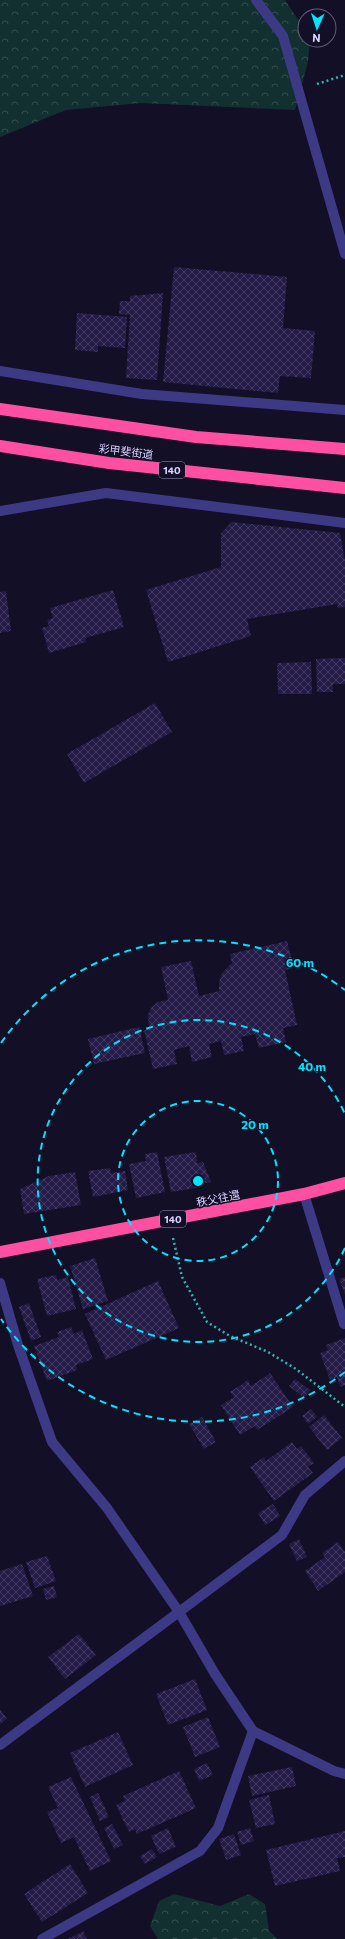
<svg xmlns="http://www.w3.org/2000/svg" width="345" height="1939" viewBox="0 0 345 1939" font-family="Commissioner,'Noto Sans JP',sans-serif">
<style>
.forest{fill:url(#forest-crowns)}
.building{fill:url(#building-cross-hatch)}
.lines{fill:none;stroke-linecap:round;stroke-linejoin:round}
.path{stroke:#2fb8b0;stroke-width:2.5;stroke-dasharray:2 3;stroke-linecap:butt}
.lane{stroke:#3d3a85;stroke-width:10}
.street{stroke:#3d3a85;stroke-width:10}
.highway{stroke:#ff4fa3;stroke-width:12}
.ring{fill:none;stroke:#00e5ff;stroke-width:2;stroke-dasharray:7 5}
.labels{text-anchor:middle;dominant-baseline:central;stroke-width:3;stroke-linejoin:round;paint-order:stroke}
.shield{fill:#130f26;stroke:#9e99be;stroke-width:1}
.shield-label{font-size:10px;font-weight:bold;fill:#d9d4ff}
.street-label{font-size:11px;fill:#d9d4ff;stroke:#130f26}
.centre{fill:#00e5ff;stroke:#130f26;stroke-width:2}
.ring-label{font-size:12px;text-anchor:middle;font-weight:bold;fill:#00e5ff;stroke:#130f26;stroke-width:3;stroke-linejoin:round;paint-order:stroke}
</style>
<defs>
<pattern id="forest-crowns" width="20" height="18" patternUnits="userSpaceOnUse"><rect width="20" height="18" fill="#12302f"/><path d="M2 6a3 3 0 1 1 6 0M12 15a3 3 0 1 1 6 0" fill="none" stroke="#344d4e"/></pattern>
<pattern id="building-cross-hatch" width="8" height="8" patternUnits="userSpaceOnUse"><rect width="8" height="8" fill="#241b47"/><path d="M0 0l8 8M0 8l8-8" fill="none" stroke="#433b63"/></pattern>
</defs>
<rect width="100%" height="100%" fill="#130f26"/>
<g class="forest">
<path d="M0 0H285L305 30V40H310L308 62 295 110 141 103 66 110 0 137Z"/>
<path d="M174 1894 220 1906 249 1894 265 1904 269 1930 277 1939H158L150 1926 159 1901Z"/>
</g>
<g class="building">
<path d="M174 267 287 277 283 328 315 331 311 378 280 376 278 393 163 382Z"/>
<path d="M163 293 157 380 126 378 130 315 119 314 120 301H130V296Z"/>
<path d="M77 313 127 317 125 348 98 346V352L75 350Z"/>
<path d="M231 522 340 533 345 561V607L338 608 337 604 247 619 251 636 168 662 146 590 221 567V533Z"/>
<path d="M113 590 124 627 85 638 86 642 49 653 42 628 49 626 47 620 53 618 50 608Z"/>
<path d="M6 591 11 631 0 633V592Z"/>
<path d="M345 658V684H333V692H317L316 659Z"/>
<path d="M311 662 312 694H278L277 663Z"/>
<path d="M155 703 172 732 84 783 67 754Z"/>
<path d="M287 941 294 968 285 970 297 1025 283 1028 286 1042 259 1048 255 1034 241 1037 244 1051 224 1055 221 1041 209 1044 212 1057 192 1062 189 1046 174 1050 177 1064 153 1069 144 1030 149 1029 148 1014 152 1007 158 1002 168 1000 161 967 191 961 199 996 219 991V982L222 973 232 963 230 954Z"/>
<path d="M139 1027 145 1053 94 1064 88 1039Z"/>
<path d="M157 1152 165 1192 136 1198 129 1164 146 1161 145 1154Z"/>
<path d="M196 1152 197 1163 203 1162 211 1182 202 1184V1187L171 1192 164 1157Z"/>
<path d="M110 1168 111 1173 125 1171 128 1190 93 1197 88 1171Z"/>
<path d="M75 1172 81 1205 24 1214 20 1189 49 1176Z"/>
<path d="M95 1258 108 1301 83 1309 70 1266Z"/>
<path d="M56 1275 57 1280 68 1277 76 1309 47 1316 37 1279Z"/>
<path d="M345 1277V1295L339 1279Z"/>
<path d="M158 1281 179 1328 106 1360 85 1314Z"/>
<path d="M29 1303 41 1337 31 1341 19 1307Z"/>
<path d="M71 1327 74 1334 82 1330 93 1359 76 1365 77 1370 47 1381 34 1346 59 1337 57 1332Z"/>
<path d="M345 1338V1385L340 1387 337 1377 330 1380 320 1353 328 1350 326 1345Z"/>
<path d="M270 1373 293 1407 257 1430 255 1426 240 1435 221 1405 234 1397 230 1392 248 1380 251 1386Z"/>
<path d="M295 1379 310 1390 304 1398 289 1386Z"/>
<path d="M311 1409 317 1417 308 1424 302 1416Z"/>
<path d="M324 1415 342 1438 327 1450 309 1427Z"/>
<path d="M202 1417 216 1442 204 1449 189 1424Z"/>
<path d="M292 1442 297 1449 301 1446 314 1463 308 1467 313 1473 274 1501 250 1467 264 1457 266 1461Z"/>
<path d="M273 1504 280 1516 265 1525 258 1513Z"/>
<path d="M299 1539 307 1557 297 1561 289 1544Z"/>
<path d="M338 1542 345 1552V1572L318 1591 305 1571 325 1557 322 1553Z"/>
<path d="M47 1556 56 1581 35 1588 26 1562Z"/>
<path d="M22 1564 33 1596 0 1606V1571Z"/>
<path d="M54 1586 57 1597 46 1600 43 1589Z"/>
<path d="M79 1634 96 1655 65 1679 48 1657Z"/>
<path d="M195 1679 207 1710 168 1725 156 1694Z"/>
<path d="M0 1709 7 1719 0 1724Z"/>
<path d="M208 1717 220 1747 195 1757 183 1727Z"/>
<path d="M118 1732 133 1765 85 1787 70 1753Z"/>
<path d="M207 1763 213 1775 199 1781 194 1769Z"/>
<path d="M292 1767 296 1786 252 1796 248 1776Z"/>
<path d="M179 1771 196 1808 137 1834 135 1829 129 1832 116 1805 125 1801 123 1796Z"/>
<path d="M71 1777 111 1861 90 1871 74 1837 61 1843 47 1812 58 1808 48 1787Z"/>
<path d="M98 1793 109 1817 100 1821 90 1797Z"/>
<path d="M269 1795 275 1824 256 1828 249 1800Z"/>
<path d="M112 1824 123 1845 114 1849 104 1828Z"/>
<path d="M168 1828 176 1847 159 1854 151 1836Z"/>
<path d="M250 1828 254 1841 241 1845 237 1832Z"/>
<path d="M345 1831V1857L337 1858 340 1871 275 1886 266 1850Z"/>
<path d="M234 1834 241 1855 226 1860 219 1839Z"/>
<path d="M152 1849 157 1857 145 1864 140 1856Z"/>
<path d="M70 1864 88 1893 42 1922 24 1894Z"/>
<path d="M83 1931 87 1939H68Z"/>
</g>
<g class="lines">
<g class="path">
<path d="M317 84 345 75"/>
<path d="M173 1238 182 1277 207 1322 230 1336 268 1352 296 1369 345 1407"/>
</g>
<g class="lane">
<path d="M0 371 142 394 345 410"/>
<path d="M304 1194 344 1324"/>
<path d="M179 1612 282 1535 305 1495 345 1461"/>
</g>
<g class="street">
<path d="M256 0 283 36 345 254"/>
<path d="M0 511 106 493 345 523"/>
<path d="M0 1283 18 1345 52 1442 107 1508 179 1612 215 1674 253 1731 334 1771 345 1774"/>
<path d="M0 1745 179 1612"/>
<path d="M42 1939 200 1851 218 1828 253 1731"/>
</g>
<g class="highway">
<path d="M0 409 196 437 345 449"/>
<path d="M0 446 109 463 345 488"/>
<path d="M0 1252 304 1194 345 1183"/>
</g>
</g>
<g class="ring">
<circle cx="198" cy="1181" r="80"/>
<path d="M345 1248A161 161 0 1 1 345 1114"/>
<path d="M345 1372A241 241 0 0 1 1 1319M1 1043A241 241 0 0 1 345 990"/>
</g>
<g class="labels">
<g class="shield">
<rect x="159" y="462" width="26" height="16" rx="3"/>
<rect x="160" y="1211" width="26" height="16" rx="3"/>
</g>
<g class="shield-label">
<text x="172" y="470">140</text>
<text x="173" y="1219">140</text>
</g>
<g class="street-label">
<text transform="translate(126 451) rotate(7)">彩甲斐街道</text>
<text transform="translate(218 1198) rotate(-11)">秩父往還</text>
</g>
</g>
<circle cx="198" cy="1181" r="6" class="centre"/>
<g class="ring-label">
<text x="300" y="967">60 m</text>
<text x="312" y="1071">40 m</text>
<text x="255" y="1129">20 m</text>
</g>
<g transform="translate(317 28) rotate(183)"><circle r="19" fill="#130f26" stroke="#625e7d"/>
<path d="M0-3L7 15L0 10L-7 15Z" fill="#00e5ff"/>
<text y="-6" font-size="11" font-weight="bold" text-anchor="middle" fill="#d9d4ff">N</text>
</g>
</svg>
